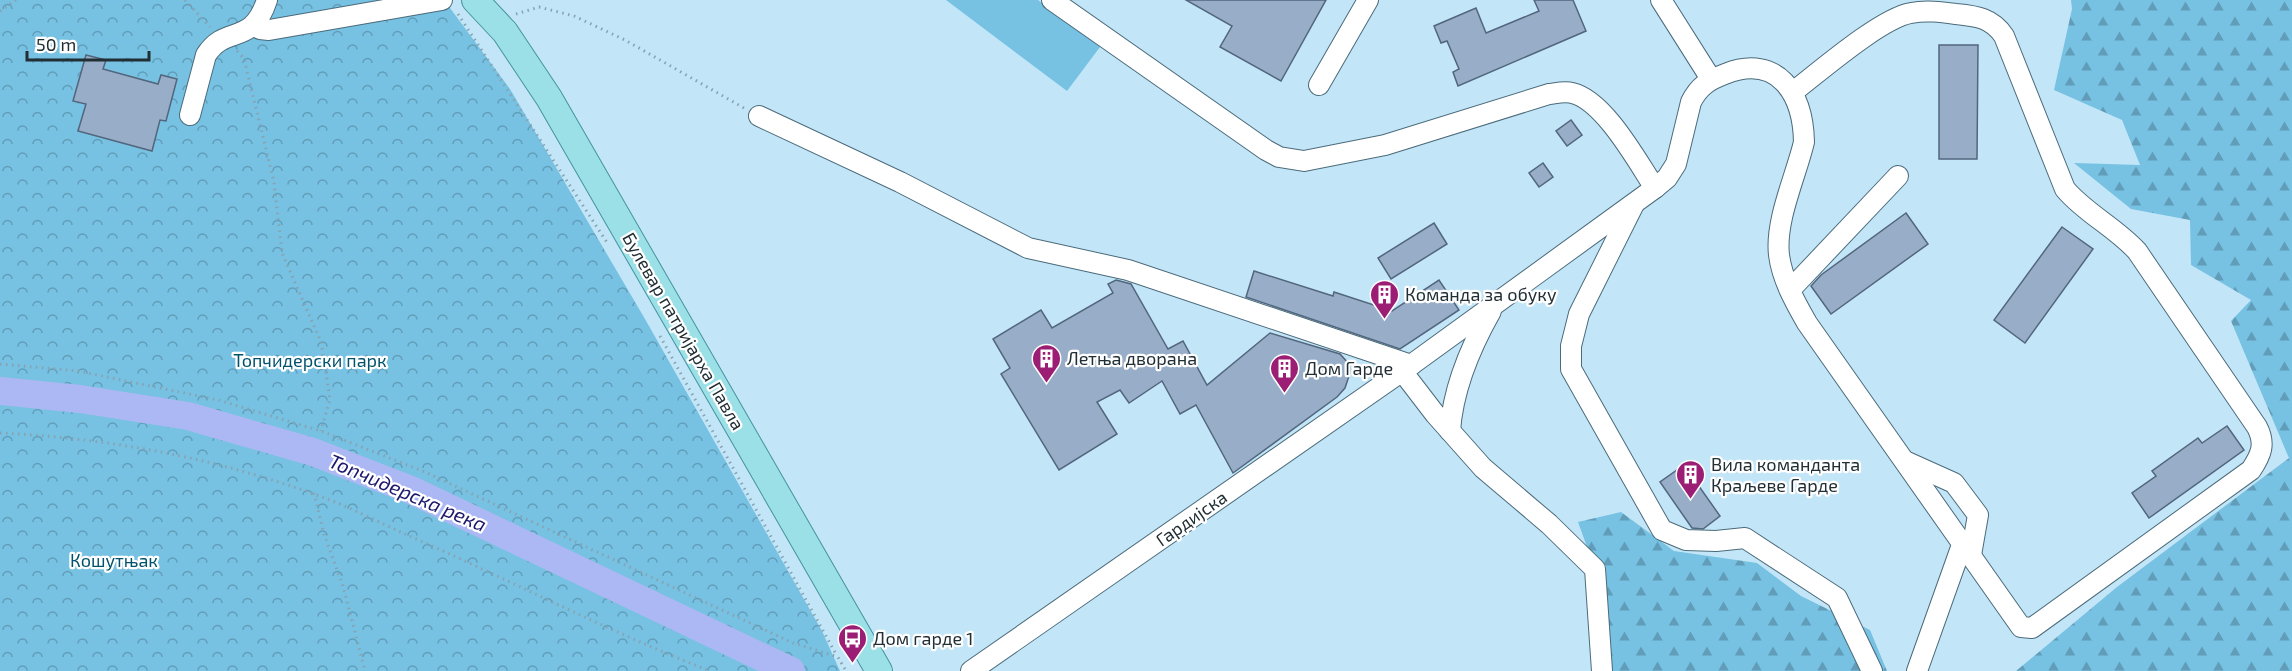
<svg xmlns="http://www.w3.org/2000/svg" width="2292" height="671" viewBox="0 0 2292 671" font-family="'Exo 2',sans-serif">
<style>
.grass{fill:#77c1e2}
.forest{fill:url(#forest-firs)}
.park{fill:url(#park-crowns)}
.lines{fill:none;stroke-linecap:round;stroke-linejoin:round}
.river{stroke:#acb8f3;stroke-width:28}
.building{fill:#98aec8;stroke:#52667d;stroke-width:1.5}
.minor-casing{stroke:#4b6b7b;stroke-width:22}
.major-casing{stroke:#45939e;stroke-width:28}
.path{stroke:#87a3b1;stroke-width:3;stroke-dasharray:1.5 4.5;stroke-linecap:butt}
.minor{stroke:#fff;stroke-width:20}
.major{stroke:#9bdfe7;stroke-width:26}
.labels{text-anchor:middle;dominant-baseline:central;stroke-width:4.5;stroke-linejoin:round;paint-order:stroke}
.poi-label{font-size:18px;fill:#212f35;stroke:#fff;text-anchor:start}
.street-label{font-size:18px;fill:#212f35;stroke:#fff}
.park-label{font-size:18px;fill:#00526d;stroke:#fff}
.water-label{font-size:20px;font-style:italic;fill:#1c186b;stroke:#fff}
</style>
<defs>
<pattern id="forest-firs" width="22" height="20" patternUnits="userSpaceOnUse" patternTransform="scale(1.5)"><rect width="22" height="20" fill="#77c1e2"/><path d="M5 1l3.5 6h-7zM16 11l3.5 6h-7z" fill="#619db8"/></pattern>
<pattern id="park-crowns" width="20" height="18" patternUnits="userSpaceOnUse" patternTransform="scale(1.5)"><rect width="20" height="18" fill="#77c1e2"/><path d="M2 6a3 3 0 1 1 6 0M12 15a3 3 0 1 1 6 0" fill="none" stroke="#619db8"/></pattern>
</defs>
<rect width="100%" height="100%" fill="#c2e6f8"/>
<path class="grass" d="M946 0H1038L1100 47 1067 91Z"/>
<g class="forest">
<path d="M2071 0H2292V671H2016L2117 587 2289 458 2231 321 2251 300 2191 265 2190 220 2131 209 2074 163 2140 165 2122 120 2054 90 2072 9Z"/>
<path d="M1621 512 1674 551 1757 563 1801 596 1870 630 1887 671H1602L1595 569 1578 522Z"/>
</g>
<path class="park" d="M0 0H439L450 8 510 89 645 319 822 631 840 671H0Z"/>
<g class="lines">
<path class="river" d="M0 391 80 399 188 416 313 452 411 490 791 671"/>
</g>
<g class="building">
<path d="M1186 0H1326L1281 81 1220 47 1232 26Z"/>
<path d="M1534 0H1573L1586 31 1458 86 1453 72 1459 69 1447 41 1441 43 1434 26 1476 8 1486 33 1539 11Z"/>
<path d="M1939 45H1978L1977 159H1939Z"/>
<path d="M86 55 106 60 103 69 158 84 161 75 177 79 166 121 160 120 152 151 78 131 86 104 73 101Z"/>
<path d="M1571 120 1582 135 1567 146 1556 131Z"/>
<path d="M1543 163 1553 177 1539 187 1529 173Z"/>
<path d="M1906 213 1928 244 1831 314 1811 286 1821 275Z"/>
<path d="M1434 223 1447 244 1391 279 1378 258Z"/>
<path d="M2062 227 2093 249 2025 343 1994 320Z"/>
<path d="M1254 271 1333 296 1334 292 1392 311 1439 280 1459 310 1400 349 1246 297Z"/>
<path d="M1116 280 1131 284 1168 349 1183 341 1207 385 1270 333 1340 354 1350 365V373L1345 388 1337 397 1233 473 1196 405 1180 414 1162 381 1129 403 1120 390 1097 402 1117 434 1059 470 1001 374 1010 368 993 339 1041 310 1052 328 1113 293 1108 284Z"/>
<path d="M2227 426 2244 450 2149 518 2132 493 2156 476 2152 471 2198 438 2202 443Z"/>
<path d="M1684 465 1720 516 1703 529 1692 528 1660 482Z"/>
</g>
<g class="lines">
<defs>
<g id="minor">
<path d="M1052 0 1266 150 1279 157 1304 161 1385 145 1549 94C1557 93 1565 91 1572 93 1604 100 1637 161 1655 188"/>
<path d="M1661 0 1711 79"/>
<path d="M254 25 260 29 269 30 442 0"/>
<path d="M1319 85 1368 0"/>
<path d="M190 115 206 55C227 23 251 48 267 0"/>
<path d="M759 116 900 182 1028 248 1128 270 1411 365"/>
<path d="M1634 204 1579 314 1571 346V369L1662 530 1686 540 1716 541 1745 538 1837 598 1872 671"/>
<path d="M1790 290 1898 176"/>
<path d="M1402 371 1435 414 1483 468 1549 524 1595 569 1602 671"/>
<path d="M1450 431C1453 388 1470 348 1491 311"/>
<path d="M1905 461 1954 483 1978 515 1971 555"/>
<path d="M971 671 1411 365 1655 188 1667 178 1676 164 1691 102C1699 86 1709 80 1725 74 1778 53 1803 94 1804 142 1796 176 1775 220 1779 255 1782 279 1795 302 1807 323L2021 627 2032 628 2251 470C2261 455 2266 444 2257 427L2137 251C2115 227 2085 213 2065 189L2004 36C1992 18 1977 16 1956 14 1941 12 1926 10 1911 13 1881 18 1819 72 1793 92"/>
<path d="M1917 671 1963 542"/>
</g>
<path id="major" d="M475 0 505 32 549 98 879 671"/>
</defs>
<use href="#minor" class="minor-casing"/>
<use href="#major" class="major-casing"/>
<g class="path">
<path d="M185 0 210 27"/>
<path d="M0 11 16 0"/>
<path d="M458 14 608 244"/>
<path d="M516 14 539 7 574 16 625 40 744 108"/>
<path d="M237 51 244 59 274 182 282 253 321 342 330 399 321 431"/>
<path d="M660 336 837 656"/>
<path d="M0 364 78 371 218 400 321 431 425 472 793 643 838 657 846 671"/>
<path d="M0 433C106 438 211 457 311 493 344 504 376 521 407 535 508 579 607 631 710 671"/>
<path d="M314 493 324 534 343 586 365 671"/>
</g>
<use href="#minor" class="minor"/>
<use href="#major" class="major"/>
</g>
<defs>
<symbol id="building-pin" viewBox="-11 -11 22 30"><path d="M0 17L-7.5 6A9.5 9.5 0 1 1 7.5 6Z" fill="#9b1e74" stroke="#fff"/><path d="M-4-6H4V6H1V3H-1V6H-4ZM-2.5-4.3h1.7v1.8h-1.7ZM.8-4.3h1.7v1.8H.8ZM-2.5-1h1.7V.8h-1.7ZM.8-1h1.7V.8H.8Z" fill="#fff"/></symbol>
<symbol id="bus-pin" viewBox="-11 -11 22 30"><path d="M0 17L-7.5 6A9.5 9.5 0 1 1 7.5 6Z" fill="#9b1e74" stroke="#fff"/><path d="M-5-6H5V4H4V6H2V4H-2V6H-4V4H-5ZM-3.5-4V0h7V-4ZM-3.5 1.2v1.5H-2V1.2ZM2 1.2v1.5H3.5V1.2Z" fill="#fff"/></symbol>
</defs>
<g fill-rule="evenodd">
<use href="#building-pin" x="1368" y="278" width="33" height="45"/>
<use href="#building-pin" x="1030" y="342" width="33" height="45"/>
<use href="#building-pin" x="1268" y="352" width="33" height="45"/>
<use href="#building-pin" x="1674" y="458" width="33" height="45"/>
<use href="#bus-pin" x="836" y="622" width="33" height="45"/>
</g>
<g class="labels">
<g class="poi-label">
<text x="1405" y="294">Команда за обуку</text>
<text x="1067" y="358">Летња дворана</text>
<text x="1305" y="368">Дом Гарде</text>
<text x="1711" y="464">Вила команданта<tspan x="1711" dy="21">Краљеве Гарде</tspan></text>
<text x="873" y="638">Дом гарде 1</text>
</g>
<g class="street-label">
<text transform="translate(684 331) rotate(60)">Булевар патријарха Павла</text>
<text transform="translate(1191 518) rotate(-35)">Гардијска</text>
</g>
<g class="park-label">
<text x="310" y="360">Топчидерски парк</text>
<text x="114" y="560">Кошутњак</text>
</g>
<g class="water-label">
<text transform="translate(408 492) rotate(23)">Топчидерска река</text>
</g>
</g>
<path d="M27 51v9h122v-9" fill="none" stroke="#212f35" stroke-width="3"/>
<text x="36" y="51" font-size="18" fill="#212f35" stroke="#ffffff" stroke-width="4.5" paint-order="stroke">50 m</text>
</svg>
